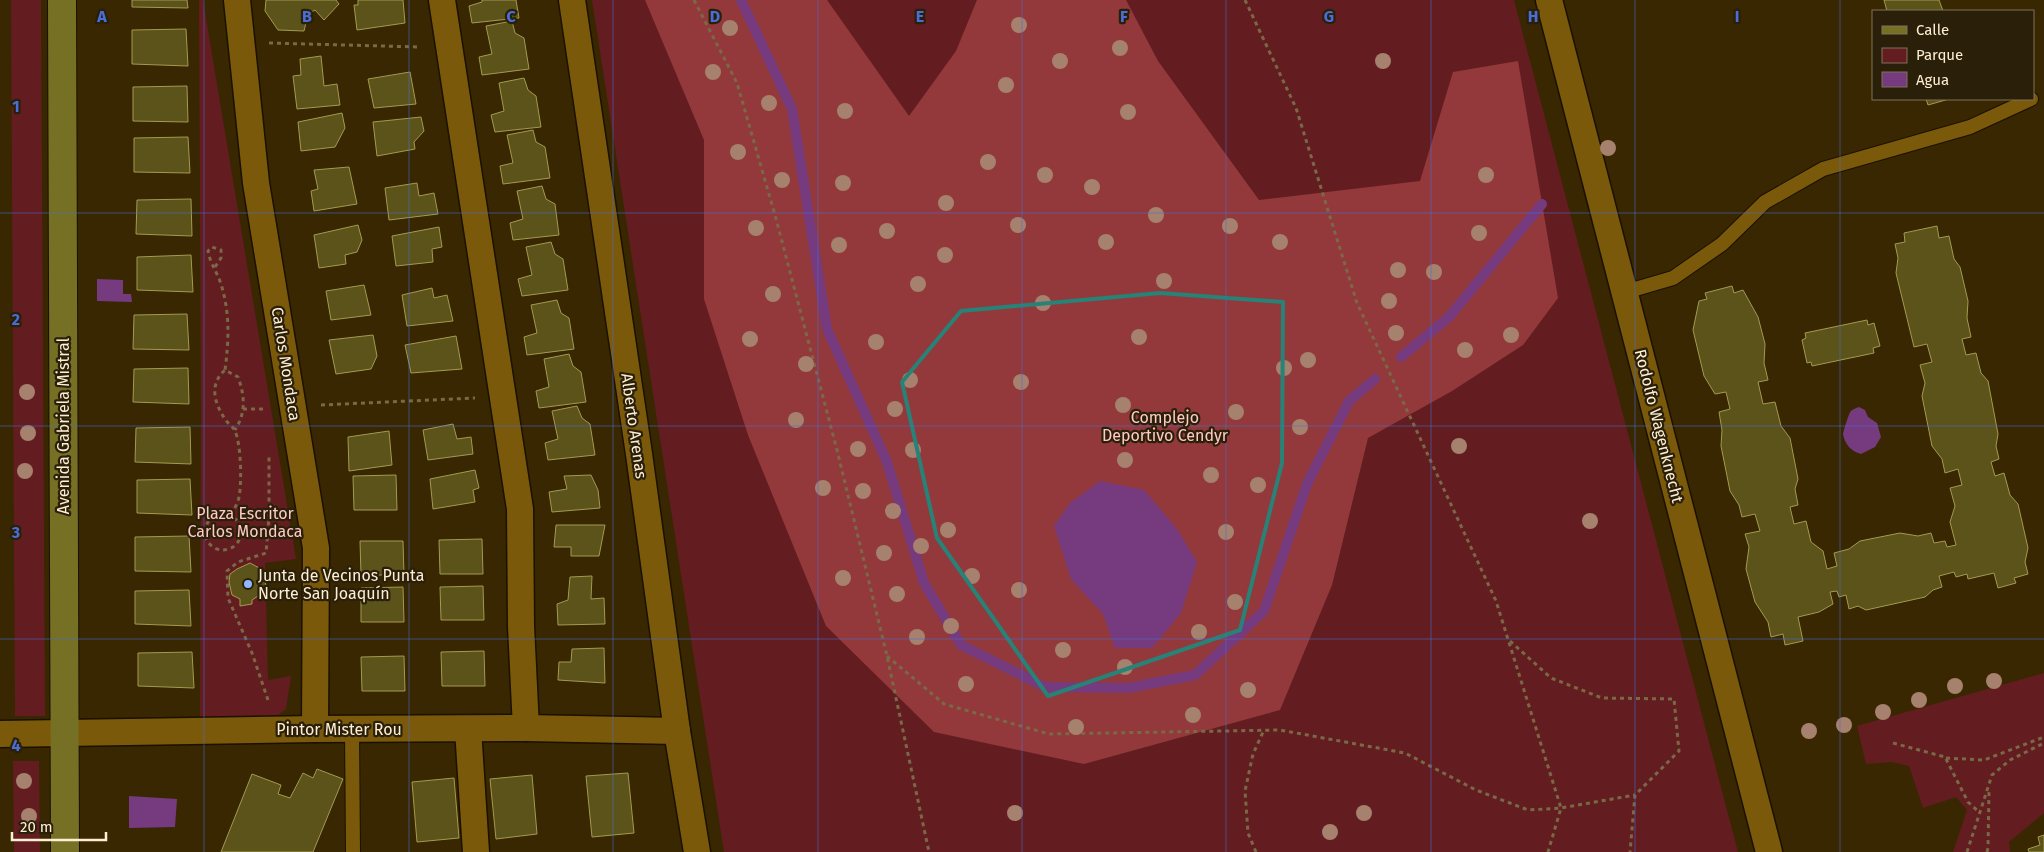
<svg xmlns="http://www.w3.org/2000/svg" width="2044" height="852" viewBox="0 0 2044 852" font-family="'Fira Sans',sans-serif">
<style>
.green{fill:#631d20}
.forest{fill:#93393b}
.water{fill:#753b7e}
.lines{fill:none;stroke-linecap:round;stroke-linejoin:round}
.stream{stroke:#753b7e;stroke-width:10}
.building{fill:#5b531a;stroke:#a49a50}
.service-casing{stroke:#1b1100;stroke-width:16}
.minor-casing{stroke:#1b1100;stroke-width:29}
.secondary-casing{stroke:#1b1100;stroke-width:30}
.path{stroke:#7a6947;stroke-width:3;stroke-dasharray:4 4;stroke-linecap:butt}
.service{stroke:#7a590a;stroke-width:14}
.minor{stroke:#7a590a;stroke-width:26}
.secondary{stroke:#767025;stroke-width:28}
.tree{fill:#a6816e}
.marked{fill:none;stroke:#278278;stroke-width:4;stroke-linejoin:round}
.grid{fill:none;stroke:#4a6ed7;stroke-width:1;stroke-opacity:0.55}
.poi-dot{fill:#91b8fd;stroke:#2a1f09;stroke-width:2}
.labels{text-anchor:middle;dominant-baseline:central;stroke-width:4.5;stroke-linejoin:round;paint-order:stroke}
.street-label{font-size:16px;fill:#feefd4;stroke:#2a1f09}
.park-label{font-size:16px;fill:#ffcac7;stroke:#2a1f09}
.poi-label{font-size:16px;fill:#feefd4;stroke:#2a1f09;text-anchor:start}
.grid-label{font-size:16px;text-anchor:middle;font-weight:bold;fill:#4a6ed7;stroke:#2a1f09;stroke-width:4.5;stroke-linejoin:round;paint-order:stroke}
</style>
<rect width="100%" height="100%" fill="#392701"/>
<g class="green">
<path d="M11 0H41L45 716H15Z"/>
<path d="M199 0H203L296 559 265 563 268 680 291 676 286 709 274 718H200L201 411Z"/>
<path d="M592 0H1514L1738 852H724Z"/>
<path d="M2044 673V813L2009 842 2010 852H1953L1967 810 1956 797 1923 808 1909 766 1892 762 1866 764 1857 726Z"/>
<path d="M13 761H39L40 852H14Z"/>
</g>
<path class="forest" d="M645 0H827L909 116 956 51 977 0H1126L1158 61 1259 200 1420 181 1453 72 1518 61 1558 298 1523 345 1452 391 1368 438 1332 585 1280 710 1084 764 934 732 826 626 748 435 704 299V140Z"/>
<g class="water">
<path d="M97 279 123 280V294H131L132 302 97 301Z"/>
<path d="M1859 407 1865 410 1868 417 1877 423 1881 437 1875 447 1861 454C1851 451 1845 445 1843 434 1844 430 1849 412 1851 411 1853 409 1856 408 1859 407Z"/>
<path d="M1100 481 1144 490 1177 529 1197 562 1181 613 1152 648H1115L1103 614 1071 579 1054 526 1070 503Z"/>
<path d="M129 796 177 799 175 827 129 828Z"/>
</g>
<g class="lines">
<g class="stream">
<path d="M741 0 792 109 827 329 887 462 924 583 961 645 1045 687 1128 688 1195 675 1264 611 1307 484 1349 401 1375 379"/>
<path d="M1401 357 1449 317 1542 204"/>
</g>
</g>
<g class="building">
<path d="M132 0H187L188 8 132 7Z"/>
<path d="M266 0H336L339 4 324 20 315 10 308 14 304 31 278 30 265 11Z"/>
<path d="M358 0H403L405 23 357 30 354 5H358Z"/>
<path d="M482 0H516L519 18 472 23 469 6 482 2Z"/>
<path d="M1884 0H1939L1943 11H1887Z"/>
<path d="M512 21 515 33 524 38 529 69 482 75 479 57 492 54 486 26Z"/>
<path d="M186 29 188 66 132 64V30Z"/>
<path d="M321 56 324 86 337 84 340 105 297 109 293 76 301 75 300 59Z"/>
<path d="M410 72 416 104 374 108 368 79Z"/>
<path d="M524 78 528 90 536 96 541 127 495 132 491 115 504 111 499 83Z"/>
<path d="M187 86 188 122 133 121V87Z"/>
<path d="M1926 99H1949L1928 105Z"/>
<path d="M342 113 345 128 335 147 301 151 298 122Z"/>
<path d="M421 117 424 131 414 142 415 149 377 156 373 122Z"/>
<path d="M533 130 536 142 545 147 550 178 503 184 500 166 513 163 507 135Z"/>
<path d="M188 137 190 173 134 172V138Z"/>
<path d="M349 167 357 204 314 211 311 191 318 189 314 170Z"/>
<path d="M417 183 419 196 434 193 438 214 389 220 385 188Z"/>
<path d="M542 186 546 199 555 204 559 235 513 240 510 223 523 219 517 191Z"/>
<path d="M191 199 192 236 136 234 137 200Z"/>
<path d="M358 225 362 240 357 252 345 255 346 264 319 268 314 235Z"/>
<path d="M1937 226 1939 238 1949 236 1954 259 1960 267 1968 301 1967 318 1971 337 1962 339 1966 355 1976 353 1981 373 1988 381 1998 434 1996 446 1999 459 1991 462 1995 476 2004 473 2010 495 2018 504 2028 548 2025 562 2028 574 2014 578 2016 583 1998 588 1994 573 1968 579 1967 574 1956 577 1954 572 1939 576 1942 587 1933 590 1925 597 1866 610 1858 606 1849 609 1846 595 1839 597 1837 591 1830 592 1833 604 1819 612 1798 617 1803 641 1785 645 1783 634 1771 637 1768 622 1755 602 1746 569 1749 547 1745 534 1760 531 1755 514 1742 517 1739 505 1730 491 1721 446 1722 430 1719 412 1730 409 1726 392 1715 394 1704 376 1693 330 1699 301 1707 299 1705 293 1732 286 1734 293 1743 290 1758 317 1765 344 1764 363 1768 380 1758 382 1763 404 1775 402 1781 426 1790 438 1798 479 1795 489 1798 505 1790 507 1794 524 1806 521 1811 542 1823 551 1827 569 1837 566 1834 553 1849 549 1860 541 1900 533 1918 536 1931 533 1934 543 1945 541 1947 547 1956 545 1950 522 1955 506 1950 488 1962 485 1958 469 1945 473 1942 459 1932 446 1922 396 1925 383 1920 365 1932 362 1927 344 1914 347 1896 273 1898 258 1895 244 1905 242 1904 233Z"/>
<path d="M439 227 442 247 432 249 433 262 396 266 392 236Z"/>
<path d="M551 242 555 254 563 259 568 290 522 296 518 279 532 275 526 247Z"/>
<path d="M191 255 193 292 137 290V257Z"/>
<path d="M364 285 371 315 331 320 326 291Z"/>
<path d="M432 288 434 298 447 295 453 321 407 326 402 295Z"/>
<path d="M557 300 561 313 569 318 574 349 527 355 524 337 537 333 531 305Z"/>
<path d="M187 314 189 350 133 349 134 315Z"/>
<path d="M1867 320 1868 325 1874 323 1880 346 1873 348 1874 353 1812 366 1811 362 1807 363 1802 340 1806 338 1805 333Z"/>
<path d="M373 335 377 356 371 369 336 374 329 340Z"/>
<path d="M456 336 462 369 411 373 405 345Z"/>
<path d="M569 354 573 366 581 372 586 402 539 408 536 391 549 387 544 359Z"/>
<path d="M188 368 189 404 133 402 134 369Z"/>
<path d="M577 406 582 418 590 424 595 455 548 460 545 443 558 439 552 411Z"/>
<path d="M453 424 457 439 471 437 473 454 428 460 423 430Z"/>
<path d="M190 427 191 464 135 462 136 428Z"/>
<path d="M389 431 392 465 349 471 348 437Z"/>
<path d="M475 470 479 488 473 490 475 502 433 509 430 479Z"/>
<path d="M396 475 397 510H354L353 476Z"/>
<path d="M591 475 598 490 600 508 552 512 549 492 567 489 564 476Z"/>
<path d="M190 479 192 515 137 513V480Z"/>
<path d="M556 525H605L599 556H571V547H554Z"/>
<path d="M189 536 191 572 135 571V537Z"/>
<path d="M482 539 483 574H440L439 540Z"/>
<path d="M360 541H403L404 575H361Z"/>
<path d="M250 563 263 570 266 586 258 596 252 600V604L240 606V599L232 595 229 582 230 574 237 569Z"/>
<path d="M592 576 591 599 604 598 605 624 558 625 557 604 568 600 570 577Z"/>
<path d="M483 586 484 620H441L440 587Z"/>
<path d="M403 587 404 622H361V588Z"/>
<path d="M189 590 191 626 135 624V591Z"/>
<path d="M604 648 605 683 558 680 559 662H571L572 649Z"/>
<path d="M484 651 485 686H442L441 652Z"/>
<path d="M192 652 194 688 138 686V653Z"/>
<path d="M404 656 405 691H362L361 657Z"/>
<path d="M317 769 343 779 313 852H221L252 774 281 785 278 794 290 798 303 773 313 778Z"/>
<path d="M628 773 634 833 592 837 586 776Z"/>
<path d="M532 775 537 834 496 839 490 779Z"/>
<path d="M454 778 459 838 417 842 412 782Z"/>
<path d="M2044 835V852H2029L2028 849 2040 845 2038 837Z"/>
</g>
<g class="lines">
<defs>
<g id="service">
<path d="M1625 292 1673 278 1722 244 1765 202 1823 169 1970 127 2031 99"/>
<path d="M352 730 353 852"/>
</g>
<g id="minor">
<path d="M237 0 256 183 316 548 315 729"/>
<path d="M442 0 520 509 521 626 526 728"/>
<path d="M572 0 639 454 677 731 697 852"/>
<path d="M1549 0 1769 852"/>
<path d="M468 729 476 852"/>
<path d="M0 734 315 729 526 728 677 731"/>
</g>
<path id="secondary" d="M62 0 65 852"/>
</defs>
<use href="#service" class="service-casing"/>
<use href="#minor" class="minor-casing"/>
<use href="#secondary" class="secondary-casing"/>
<g class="path">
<path d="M694 0 737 83 775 215 837 450 887 656 929 852"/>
<path d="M1245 0 1296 108 1357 303 1496 601 1561 808 1548 852"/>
<path d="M269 43 420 47"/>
<path d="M215 267 221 258V250L212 247 208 251C210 263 217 272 221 284 230 313 229 340 225 370"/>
<path d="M321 405 475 398"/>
<path d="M243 409H265"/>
<circle cx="223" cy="532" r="18"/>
<path d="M231 515C234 509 238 503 239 497 242 482 241 444 235 431 233 426 227 423 225 419 214 403 209 384 225 370L238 377C245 396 246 413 235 430"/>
<path d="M1510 641 1551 678 1602 698 1674 699 1679 751 1635 795 1630 852"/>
<path d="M887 656 944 704 1049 734 1280 730 1405 753 1476 790 1528 810 1561 808 1635 795"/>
<path d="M268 700 252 653 228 598 227 571 238 562 266 553 269 517V457"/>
<path d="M1893 743 1945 757 1968 802 1980 813"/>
<path d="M1946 758 1984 760 2044 737"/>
<path d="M1256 852 1248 833 1245 791 1253 754 1264 730"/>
<path d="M1967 852 1992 775 2010 760 2044 743"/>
<path d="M1987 852 1988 848 1989 790"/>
</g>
<use href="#service" class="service"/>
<use href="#minor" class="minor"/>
<use href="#secondary" class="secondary"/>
</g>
<g class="tree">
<circle cx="1019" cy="25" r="8"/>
<circle cx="730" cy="28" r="8"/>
<circle cx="1120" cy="48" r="8"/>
<circle cx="1060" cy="61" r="8"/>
<circle cx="1383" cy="61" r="8"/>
<circle cx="713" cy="72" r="8"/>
<circle cx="1006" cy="85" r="8"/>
<circle cx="769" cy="103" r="8"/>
<circle cx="845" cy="111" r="8"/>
<circle cx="1128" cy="112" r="8"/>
<circle cx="1608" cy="148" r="8"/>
<circle cx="738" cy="152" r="8"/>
<circle cx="988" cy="162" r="8"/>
<circle cx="1045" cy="175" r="8"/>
<circle cx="1486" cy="175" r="8"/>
<circle cx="782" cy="180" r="8"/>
<circle cx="843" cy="183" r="8"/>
<circle cx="1092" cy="187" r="8"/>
<circle cx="946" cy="203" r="8"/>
<circle cx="1156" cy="215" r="8"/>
<circle cx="1018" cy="225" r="8"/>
<circle cx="1230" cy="226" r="8"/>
<circle cx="756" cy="228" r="8"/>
<circle cx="887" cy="231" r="8"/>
<circle cx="1479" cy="233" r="8"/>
<circle cx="1106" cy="242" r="8"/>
<circle cx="1280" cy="242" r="8"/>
<circle cx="839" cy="245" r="8"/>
<circle cx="945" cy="255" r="8"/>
<circle cx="1398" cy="270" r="8"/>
<circle cx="1434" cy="272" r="8"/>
<circle cx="1164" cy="281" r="8"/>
<circle cx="918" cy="284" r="8"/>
<circle cx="773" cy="294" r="8"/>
<circle cx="1389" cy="301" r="8"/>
<circle cx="1043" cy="303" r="8"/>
<circle cx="1396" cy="333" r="8"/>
<circle cx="1511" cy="335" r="8"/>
<circle cx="1139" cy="337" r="8"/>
<circle cx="750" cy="339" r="8"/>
<circle cx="876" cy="342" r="8"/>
<circle cx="1465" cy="350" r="8"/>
<circle cx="1308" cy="360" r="8"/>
<circle cx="806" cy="364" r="8"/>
<circle cx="1284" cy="368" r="8"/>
<circle cx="910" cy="380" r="8"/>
<circle cx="1021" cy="382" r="8"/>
<circle cx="27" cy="392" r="8"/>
<circle cx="1123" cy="405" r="8"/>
<circle cx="895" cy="409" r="8"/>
<circle cx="1236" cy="412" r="8"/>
<circle cx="796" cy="420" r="8"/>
<circle cx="1300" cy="427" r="8"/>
<circle cx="28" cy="433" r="8"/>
<circle cx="1459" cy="446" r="8"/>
<circle cx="858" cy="449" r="8"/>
<circle cx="913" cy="450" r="8"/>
<circle cx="1125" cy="460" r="8"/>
<circle cx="25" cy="471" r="8"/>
<circle cx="1211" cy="475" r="8"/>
<circle cx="1258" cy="485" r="8"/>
<circle cx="823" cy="488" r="8"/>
<circle cx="863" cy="491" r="8"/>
<circle cx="893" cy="511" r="8"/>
<circle cx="1590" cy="521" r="8"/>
<circle cx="948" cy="530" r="8"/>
<circle cx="1226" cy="532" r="8"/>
<circle cx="921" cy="546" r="8"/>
<circle cx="884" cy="553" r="8"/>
<circle cx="972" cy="576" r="8"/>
<circle cx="843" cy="578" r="8"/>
<circle cx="1019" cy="590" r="8"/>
<circle cx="897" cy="594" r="8"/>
<circle cx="1235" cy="602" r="8"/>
<circle cx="951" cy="626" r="8"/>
<circle cx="1199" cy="632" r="8"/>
<circle cx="917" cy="637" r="8"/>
<circle cx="1063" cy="650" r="8"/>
<circle cx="1125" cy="667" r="8"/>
<circle cx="1994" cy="681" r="8"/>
<circle cx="966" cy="684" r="8"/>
<circle cx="1955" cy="686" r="8"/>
<circle cx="1248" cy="690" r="8"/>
<circle cx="1919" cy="700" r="8"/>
<circle cx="1883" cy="712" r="8"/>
<circle cx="1193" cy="715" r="8"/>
<circle cx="1844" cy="725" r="8"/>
<circle cx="1076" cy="727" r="8"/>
<circle cx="1809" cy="731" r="8"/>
<circle cx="24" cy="781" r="8"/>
<circle cx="1015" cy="813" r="8"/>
<circle cx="1364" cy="813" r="8"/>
<circle cx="29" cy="816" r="8"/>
<circle cx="1330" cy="832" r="8"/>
</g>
<path class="marked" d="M1160 293 1283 302 1282 463 1240 630 1048 696 937 538 902 382 961 311Z"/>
<path class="grid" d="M204 0V852M409 0V852M613 0V852M818 0V852M1022 0V852M1226 0V852M1431 0V852M1635 0V852M1840 0V852M0 213H2044M0 426H2044M0 639H2044"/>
<circle class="poi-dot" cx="248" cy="584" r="5"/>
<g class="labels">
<g class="street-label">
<text transform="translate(286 364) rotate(81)">Carlos Mondaca</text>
<text transform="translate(63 426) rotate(-90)">Avenida Gabriela Mistral</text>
<text transform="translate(634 426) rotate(82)">Alberto Arenas</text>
<text transform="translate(1659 426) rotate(76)">Rodolfo Wagenknecht</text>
<text x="339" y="729">Pintor Mister Rou</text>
</g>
<g class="park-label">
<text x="1165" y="417">Complejo<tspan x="1165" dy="18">Deportivo Cendyr</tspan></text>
<text x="245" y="513">Plaza Escritor<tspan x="245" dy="18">Carlos Mondaca</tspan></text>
</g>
<g class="poi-label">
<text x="258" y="575">Junta de Vecinos Punta<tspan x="258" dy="18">Norte San Joaquín</tspan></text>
</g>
</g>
<g class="grid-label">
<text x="102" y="22">A</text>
<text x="307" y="22">B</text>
<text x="511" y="22">C</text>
<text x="715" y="22">D</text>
<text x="920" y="22">E</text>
<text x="1124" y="22">F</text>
<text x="1329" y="22">G</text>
<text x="1533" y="22">H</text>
<text x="1737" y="22">I</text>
<text x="16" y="112">1</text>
<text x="16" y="325">2</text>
<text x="16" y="538">3</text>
<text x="16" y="751">4</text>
</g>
<rect x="1872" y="10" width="162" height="90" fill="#2a1f09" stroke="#7f725a"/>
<rect x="1882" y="26" width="25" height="8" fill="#767025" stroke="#7f725a"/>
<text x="1916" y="35" font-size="15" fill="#feefd4">Calle</text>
<rect x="1882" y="48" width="25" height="15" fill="#631d20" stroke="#7f725a"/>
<text x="1916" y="60" font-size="15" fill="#feefd4">Parque</text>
<rect x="1882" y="72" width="25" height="15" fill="#753b7e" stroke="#7f725a"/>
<text x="1916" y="85" font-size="15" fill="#feefd4">Agua</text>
<path d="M12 832v8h94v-8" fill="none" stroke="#feefd4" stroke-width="2.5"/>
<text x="20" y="832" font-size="15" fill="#feefd4" stroke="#2a1f09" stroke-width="4" paint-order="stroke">20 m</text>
</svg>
